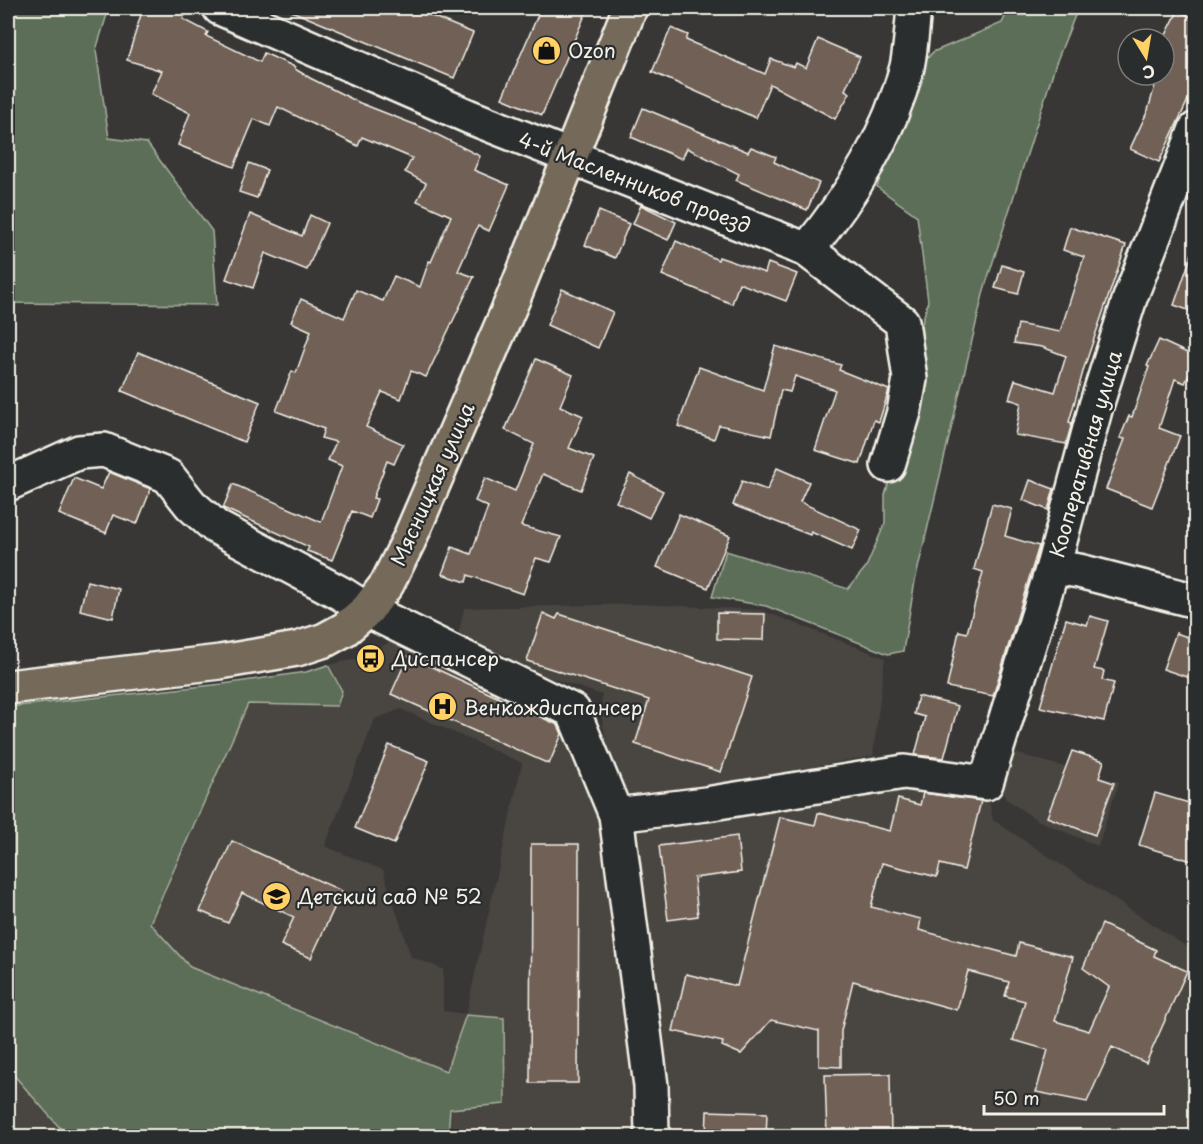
<svg xmlns="http://www.w3.org/2000/svg" width="1203" height="1144" viewBox="0 0 1203 1144" font-family="'Playpen Sans',sans-serif">
<style>
.built{fill:#494440;fill-rule:evenodd}
.green{fill:#5c6e58;stroke:#a8b0a0;stroke-width:1.5}
.building{fill:#706156;stroke:#f4f1e8;stroke-width:1.5}
.lines{fill:none;stroke-linecap:round;stroke-linejoin:round}
.minor-casing{stroke:#f4f1e8;stroke-width:38}
.major-casing{stroke:#f4f1e8;stroke-width:38}
.minor{stroke:#2a2d2e;stroke-width:33}
.major{stroke:#746a5a;stroke-width:33}
.labels{text-anchor:middle;dominant-baseline:central;stroke-width:4.5;stroke-linejoin:round;paint-order:stroke}
.poi-label{font-size:20px;fill:#f4f1e8;stroke:#2a2d2e;text-anchor:start}
.street-label{font-size:20px;fill:#f4f1e8;stroke:#2a2d2e}
</style>
<rect width="100%" height="100%" fill="#383736"/>
<filter id="ink" filterUnits="userSpaceOnUse"><feTurbulence type="fractalNoise" baseFrequency=".0167" numOctaves="2"/><feDisplacementMap in="SourceGraphic" scale="12" xChannelSelector="R" yChannelSelector="G"/><feConvolveMatrix kernelMatrix="1 2 1 2 8 2 1 2 1" color-interpolation-filters="sRGB"/></filter>
<g filter="url(#ink)">
<g class="built">
<path d="M640 604 761 610 885 658 873 756 640 797 616 790 601 714 602 695 509 664V656L457 640 464 608Z"/>
<path d="M405 640 572 721 605 819 640 1112 671 1113 629 828 904 776 988 796 993 820 1195 952V1136H448L466 1015 447 1072 189 967 150 923 248 704 337 706 342 691 328 665 357 659 390 642ZM401 709 522 763 466 1014 443 1011V969L411 957 383 870 325 846 375 719Z"/>
<path d="M1007 751 1119 782 1098 846 1037 820 1006 799 998 784Z"/>
<path d="M8 1072 12 1073 67 1136H8Z"/>
</g>
<g class="green">
<path d="M8 8H109L96 50 109 138 147 143 212 231 217 305 8 303Z"/>
<path d="M1009 8H1078L1056 63 984 290 915 581 903 651 888 654 766 606 712 597 726 551 848 589 866 567 885 523V495L910 412 919 335 928 301 917 216 877 187 911 76 933 52 1002 23Z"/>
<path d="M328 665 342 691 337 706 248 704 150 923 190 967 446 1071 466 1015 504 1018 505 1104 450 1109 448 1136H67L12 1073 8 1072V707L223 684 306 672Z"/>
</g>
<g class="building">
<path d="M143 8H160L185 15 183 19 208 32 206 36 260 62 264 53 295 67V69L310 78 360 103 426 129 480 156 474 170 509 185 489 231 478 226 458 271 474 277 426 377 411 371 401 399 382 392 366 427 403 444 394 464 387 461 373 498 377 499 370 518 352 511 332 560 307 551 309 547 223 508 233 484 321 522 342 466 328 460 336 442 321 438 324 429 276 411 292 371 296 373 311 331 291 322 301 299 344 318 356 290 383 301 394 276 420 287 429 261 431 262 451 216 417 201 426 183 405 172 412 158 362 137 358 146 278 107 270 126 254 119 234 167 178 145 190 113 151 94 162 71 127 60Z"/>
<path d="M284 8H412L473 33 454 78Z"/>
<path d="M541 8H588L542 115 502 98Z"/>
<path d="M1178 11 1196 19V83L1159 162 1130 149 1148 110 1158 75 1164 76V39Z"/>
<path d="M671 28 688 35 686 40 765 74 771 59 794 67 796 63 806 68 818 39 860 57 845 90 850 93 835 119 770 84 756 118 652 72Z"/>
<path d="M643 108 748 152 751 147 776 157 774 162 819 183 807 210 736 180 739 174 687 148 682 159 631 137Z"/>
<path d="M249 163 267 170 257 198 239 192Z"/>
<path d="M641 205 676 222 668 240 633 224Z"/>
<path d="M599 211 629 224 615 258 585 245Z"/>
<path d="M250 214 302 236 310 215 327 223 307 270 265 253 253 288 226 279Z"/>
<path d="M1070 227 1126 245 1084 368 1069 422 1072 423 1066 444 1015 435 1021 403 1009 399 1015 380 1055 392 1066 356 1042 347 1014 343 1018 324 1060 332 1084 257 1063 250Z"/>
<path d="M676 241 718 260 719 257 765 273 768 263 797 274 786 301 739 283 732 304 662 275Z"/>
<path d="M1193 251H1196V313L1174 305Z"/>
<path d="M1002 265 1024 272 1018 294 995 288Z"/>
<path d="M562 289 613 312 598 348 547 325Z"/>
<path d="M1159 340 1196 357V361L1185 383 1175 379 1159 428 1180 436 1152 507 1106 489 1125 439 1120 438 1129 416 1132 417 1149 367 1147 366Z"/>
<path d="M775 346 841 365 839 370 889 390 879 422 874 420 860 464 815 450 835 390 795 376 790 392 781 390 771 436 719 425 714 439 678 426 699 367 763 390Z"/>
<path d="M138 352 260 402 244 442 122 391Z"/>
<path d="M536 359 573 375 560 406 583 416 569 448 594 458 581 490 543 474 521 526 561 537 551 562 536 558 523 594 468 575 466 582 442 574 452 547 471 554 488 507 475 501 485 478 515 491 534 444 505 430Z"/>
<path d="M777 468 809 482 800 502 861 530 852 550 811 532 810 535 733 505 742 481 767 490Z"/>
<path d="M109 472 151 489 137 524 113 515 106 533 59 514 74 478 101 489Z"/>
<path d="M630 474 663 491 649 518 616 502Z"/>
<path d="M1030 480 1054 489 1048 510 1023 500Z"/>
<path d="M992 504 1012 509 1005 536 1039 546 993 696 947 687 959 631 967 633 983 572 974 569Z"/>
<path d="M679 514 730 536 708 588 657 567Z"/>
<path d="M87 581 119 589 113 618 80 610Z"/>
<path d="M543 613 556 619 559 614 752 677 721 772 635 744 649 700 527 661Z"/>
<path d="M717 613 765 614 764 640 717 639Z"/>
<path d="M1090 616 1108 621 1094 669 1104 671 1102 680 1114 683 1104 721 1040 707 1066 619 1087 625Z"/>
<path d="M1176 633 1196 640V680L1163 669Z"/>
<path d="M408 656 558 725 562 734 549 764 391 694Z"/>
<path d="M918 696 958 706 944 758 915 755 925 717 914 714Z"/>
<path d="M389 745 429 761 394 844 355 828Z"/>
<path d="M1072 751 1104 761 1099 778 1114 783 1095 835 1047 817Z"/>
<path d="M923 793 981 801 964 870 940 864 937 877 882 863 871 907 921 919 919 930 1016 956 1019 943 1073 957 1055 1021 1089 1031 1109 987 1083 968 1102 924 1156 950 1154 956 1187 971 1146 1063 1112 1047 1087 1102 1036 1092 1048 1050 1013 1040 1025 1001 1005 996 1009 982 968 971 957 1010 853 981 841 1031V1067L819 1066V1031L771 1020 741 1054 722 1046 723 1042 673 1031 686 974 737 986 780 817 815 825 818 813 890 831 898 799 920 805Z"/>
<path d="M1155 793 1196 805V850L1192 861 1139 845Z"/>
<path d="M737 836 741 872 694 878 698 916 668 920 659 846Z"/>
<path d="M232 841 342 891 311 958 281 945 294 917 242 893 228 923 200 911Z"/>
<path d="M531 844H579L578 1083H530Z"/>
<path d="M890 1074 891 1137H827L825 1075Z"/>
<path d="M707 1111 767 1113 766 1137H706Z"/>
</g>
<g class="lines">
<defs>
<g id="minor">
<path d="M220 8 470 117 807 250 902 322 910 379 904 412 888 465"/>
<path d="M807 250C852 195 889 136 907 67 911 48 912 27 914 8"/>
<path d="M8 484 79 452 104 450 168 476 191 505 216 527 342 594 367 610 573 711 616 815 651 1086 652 1136"/>
<path d="M1053 567 1079 571 1196 601"/>
<path d="M616 815 706 804 904 772 986 783 1053 567 1096 406 1130 298 1196 129"/>
</g>
<path id="major" d="M8 687 220 662 297 649 325 640 345 629 367 610 387 584 409 540 513 299 630 8"/>
</defs>
<use href="#minor" class="minor-casing"/>
<use href="#major" class="major-casing"/>
<use href="#minor" class="minor"/>
<use href="#major" class="major"/>
</g>
</g>
<defs>
<symbol id="shop-disc" viewBox="-11 -11 22 22"><circle r="9.5" fill="#ffd166" stroke="#2a2d2e"/><path d="M-5-2.5h2.3a2.7 3.5 0 0 1 5.4 0H5L5.5 6h-11ZM-1.5-2.5h3a1.5 2.3 0 0 0-3 0Z" fill="#111"/></symbol>
<symbol id="bus-disc" viewBox="-11 -11 22 22"><circle r="9.5" fill="#ffd166" stroke="#2a2d2e"/><path d="M-5-6H5V4H4V6H2V4H-2V6H-4V4H-5ZM-3.5-4V0h7V-4ZM-3.5 1.2v1.5H-2V1.2ZM2 1.2v1.5H3.5V1.2Z" fill="#111"/></symbol>
<symbol id="hospital-disc" viewBox="-11 -11 22 22"><circle r="9.5" fill="#ffd166" stroke="#2a2d2e"/><path d="M-5-5h3v3.5h4V-5h3V5h-3V1.5h-4V5h-3Z" fill="#111"/></symbol>
<symbol id="school-disc" viewBox="-11 -11 22 22"><circle r="9.5" fill="#ffd166" stroke="#2a2d2e"/><path d="M0-5L7-2L0 1L-7-2ZM-4 1L0 2.5L4 1V4Q0 6-4 4Z" fill="#111"/></symbol>
</defs>
<g fill-rule="evenodd">
<use href="#shop-disc" x="530" y="34" width="33" height="33"/>
<use href="#bus-disc" x="354" y="642" width="33" height="33"/>
<use href="#hospital-disc" x="426" y="690" width="33" height="33"/>
<use href="#school-disc" x="260" y="880" width="33" height="33"/>
</g>
<g class="labels">
<g class="poi-label">
<text x="568" y="50">Ozon</text>
<text x="392" y="658">Диспансер</text>
<text x="464" y="707">Венкождиспансер</text>
<text x="298" y="896">Детский сад № 52</text>
</g>
<g class="street-label">
<text transform="translate(635 182) rotate(21)">4-й Масленников проезд</text>
<text transform="translate(1085 454) rotate(-74)">Кооперативная улица</text>
<text transform="translate(432 484) rotate(-66)">Мясницкая улица</text>
</g>
</g>
<rect width="1203" height="1144" fill="none" stroke="#2a2d2e" stroke-width="30"/>
<rect x="15" y="15" width="1173" height="1114" fill="none" stroke="#f4f1e8" stroke-width="2" filter="url(#ink)"/>
<g transform="translate(1146 57) rotate(169)"><circle r="28" fill="#2a2d2e" stroke="#7b7b78" stroke-width="1.5"/>
<path d="M0-4.5L10 22L0 15L-10 22Z" fill="#ffd166"/>
<text y="-9" font-size="16" font-weight="bold" text-anchor="middle" fill="#f4f1e8">С</text>
</g>
<path d="M984 1105v9h180v-9" fill="none" stroke="#f4f1e8" stroke-width="3"/>
<text x="993" y="1105" font-size="18" fill="#f4f1e8" stroke="#2a2d2e" stroke-width="4.5" paint-order="stroke">50 m</text>
</svg>
